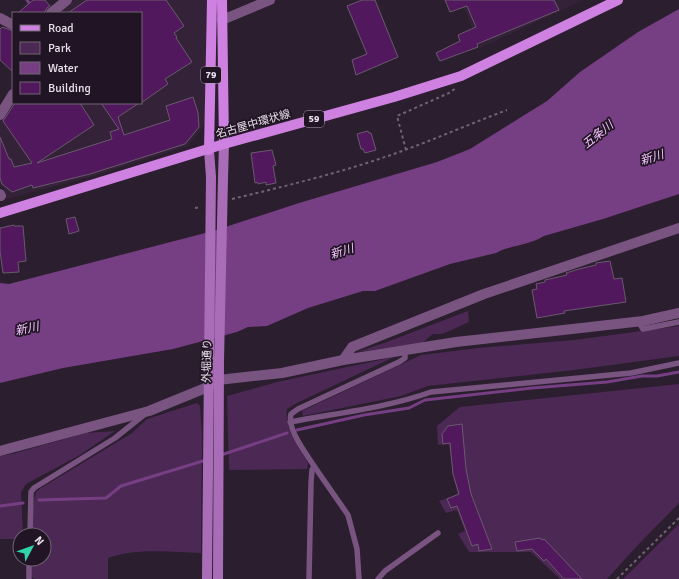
<svg xmlns="http://www.w3.org/2000/svg" width="679" height="579" viewBox="0 0 679 579" font-family="Signika,'Noto Sans JP',sans-serif">
<style>
.built{fill:#342238}
.green{fill:#4c2854}
.water{fill:#763e83}
.lines{fill:none;stroke-linecap:round;stroke-linejoin:round}
.stream{stroke:#763e83;stroke-width:3}
.building{fill:#51185d;stroke:#6a5a6d}
.path{stroke:#706472;stroke-width:2;stroke-dasharray:3 3;stroke-linecap:butt}
.service{stroke:#795481;stroke-width:5.5}
.minor{stroke:#795481;stroke-width:10}
.tertiary{stroke:#795481;stroke-width:10}
.secondary{stroke:#a96db7;stroke-width:10}
.primary{stroke:#cf81e1;stroke-width:10}
.secondary-bridge{stroke:#a96db7;stroke-width:10}
.labels{text-anchor:middle;dominant-baseline:central;stroke-width:3.5;stroke-linejoin:round;paint-order:stroke}
.shield{fill:#211424;stroke:#aca2af;stroke-width:1}
.shield-label{font-size:10px;font-weight:bold;fill:#e8dfea}
.street-label{font-size:11px;fill:#e8dfea;stroke:#211424}
.water-label{font-size:12px;font-style:italic;fill:#f2c3fd;stroke:#211424}
</style>
<rect width="100%" height="100%" fill="#2b1e2e"/>
<g class="built">
<path d="M70 0H207L205 124 188 146 94 176 7 199 2 193 5 191 4 188 0 185V120L13 103H141V13H54Z"/>
<path d="M461 0H584L480 48Z"/>
</g>
<g class="green">
<path d="M468 311 469 322C457 326 446 336 433 334L422 343 357 352 384 343Z"/>
<path d="M679 326V356L574 370 428 386 401 396 303 416 302 411 421 355 478 348 574 340Z"/>
<path d="M394 357 297 403 287 409C284 429 298 446 308 463L307 469 229 470 227 396 277 382Z"/>
<path d="M679 384V503L635 548 607 579H560L531 552H469L458 534 465 531 457 510 446 513 439 501 458 494 453 475 449 444 438 445 437 426 460 407Z"/>
<path d="M197 403 200 406 202 434 201 553C170 552 137 548 108 558V579H34L31 576 32 559H44V535H32L33 505 36 492 41 488 132 433 147 419Z"/>
<path d="M115 431 80 455 26 484 21 492 23 535H20V542L13 539H0V456L12 454 86 433Z"/>
<path d="M679 524V579H623Z"/>
</g>
<path class="water" d="M679 9V194L603 219 544 236C530 245 511 245 496 253L450 264 375 291H363L308 308 267 326 248 327 237 332 173 349 63 368 0 383V283L9 284 213 231 299 203 437 162 470 149 547 101 580 72 638 32Z"/>
<g class="lines">
<g class="stream">
<path d="M27 0 31 6"/>
<path d="M297 430 364 415 409 408 425 400 532 388 607 382 642 376H657L679 372"/>
<path d="M221 455 287 433"/>
<path d="M39 500 106 498 121 486 206 460"/>
<path d="M0 506 23 503"/>
</g>
</g>
<g class="building">
<path d="M33 0H45L50 6 47 8 44 13H18Z"/>
<path d="M87 0H166L184 26 174 33 177 37 176 38 192 62 165 79 168 84 141 103V13H68Z"/>
<path d="M362 0H375L398 57 356 75 352 60 367 54 347 6Z"/>
<path d="M445 0H554L559 10 477 44 478 47 440 61 436 53 460 41 458 35 476 27 467 6 450 12Z"/>
<path d="M2 27 13 31V72L0 60V29Z"/>
<path d="M193 97 198 113 199 127 185 144 90 174 33 188 32 185 12 192 2 184 0 178V137L9 159H11L14 167 32 163 3 121 15 103H80L94 125 37 163 112 139 110 132 119 129 101 103H139L118 117 124 135 170 120 166 106Z"/>
<path d="M368 131 369 133H371L376 150 365 153 363 149H361L357 134Z"/>
<path d="M272 150 276 165 273 166 276 183 266 185V182L258 184 257 182 255 183 251 153Z"/>
<path d="M75 217 79 231 69 234 66 219Z"/>
<path d="M14 225V226H23L26 261 18 262 19 272 3 273 0 251V228Z"/>
<path d="M610 261 614 279 622 278 626 302 564 311 565 313 537 318 532 290 537 289 536 284 545 282V280L567 275 566 273 579 269 596 265V263Z"/>
<path d="M462 424 466 469 471 494 492 549 479 551 478 544 472 546 457 506 451 508 447 499 459 494 453 474 450 443 443 444 442 434 448 426Z"/>
<path d="M540 538 542 540 544 539 582 579H564L546 559 544 561 532 549 517 551 515 542Z"/>
</g>
<g class="lines">
<g class="path">
<path d="M406 150 397 116 449 93 456 88"/>
<path d="M232 199C282 187 331 175 379 159 422 145 464 126 507 110"/>
<path d="M195 208 201 207"/>
<path d="M617 579 679 518"/>
</g>
<g class="service">
<path d="M638 321 643 329 679 322"/>
<path d="M290 422C337 413 386 408 431 392L631 373 679 363"/>
<path d="M314 466 348 515 357 549 359 579"/>
<path d="M30 535 31 492 34 488 115 438 145 414"/>
<path d="M29 579V559"/>
<path d="M309 579 311 483 312 470 314 466C306 453 287 430 291 414L298 409 399 362 405 358V350"/>
<path d="M378 579 385 571 438 533"/>
</g>
<g class="minor">
<path d="M51 13 67 0"/>
<path d="M0 18 13 25"/>
<path d="M222 20 270 0"/>
<path d="M0 115 13 94"/>
<path d="M0 194 1 196"/>
<path d="M343 360 352 347 484 294 679 228"/>
<path d="M0 451 149 411 208 387"/>
</g>
<path class="tertiary" d="M213 384 218 380 282 373 343 360 456 342 643 321 679 313"/>
<g class="secondary">
<path d="M209 150 211 177"/>
<path d="M223 178 224 144"/>
<path d="M207 579 209 364"/>
<path d="M218 579 219 361"/>
</g>
<g class="primary">
<path d="M222 0 224 144"/>
<path d="M209 150 212 0"/>
<path d="M0 213 224 144 394 97 461 76 618 0"/>
</g>
<g class="secondary-bridge">
<path d="M219 361 223 178"/>
<path d="M209 364 211 177"/>
</g>
</g>
<g class="labels">
<g class="shield">
<rect x="201" y="67" width="20" height="16" rx="3"/>
<rect x="304" y="111" width="20" height="16" rx="3"/>
</g>
<g class="shield-label">
<text x="211" y="75">79</text>
<text x="314" y="119">59</text>
</g>
<g class="street-label">
<text transform="translate(253 124) rotate(-16)">名古屋中環状線</text>
<text transform="translate(207 361) rotate(-89)">外堀通り</text>
</g>
<g class="water-label">
<text transform="translate(598 135) rotate(-39)">五条川</text>
<text transform="translate(652 158) rotate(-17)">新川</text>
<text transform="translate(342 252) rotate(-17)">新川</text>
<text transform="translate(27 329) rotate(-12)">新川</text>
</g>
</g>
<rect x="12" y="12" width="130" height="92" fill="#211424" stroke="#716573"/>
<rect x="20" y="25" width="20" height="6" fill="#cf81e1" stroke="#716573"/>
<text x="48" y="32" font-size="12" fill="#e8dfea">Road</text>
<rect x="20" y="42" width="20" height="12" fill="#4c2854" stroke="#716573"/>
<text x="48" y="52" font-size="12" fill="#e8dfea">Park</text>
<rect x="20" y="62" width="20" height="12" fill="#763e83" stroke="#716573"/>
<text x="48" y="72" font-size="12" fill="#e8dfea">Water</text>
<rect x="20" y="82" width="20" height="12" fill="#51185d" stroke="#716573"/>
<text x="48" y="92" font-size="12" fill="#e8dfea">Building</text>
<g transform="translate(32 547) rotate(49)"><circle r="19" fill="#211424" stroke="#716573"/>
<path d="M0-3L7 15L0 10L-7 15Z" fill="#31d4a9"/>
<text y="-6" font-size="11" font-weight="bold" text-anchor="middle" fill="#e8dfea">N</text>
</g>
</svg>
